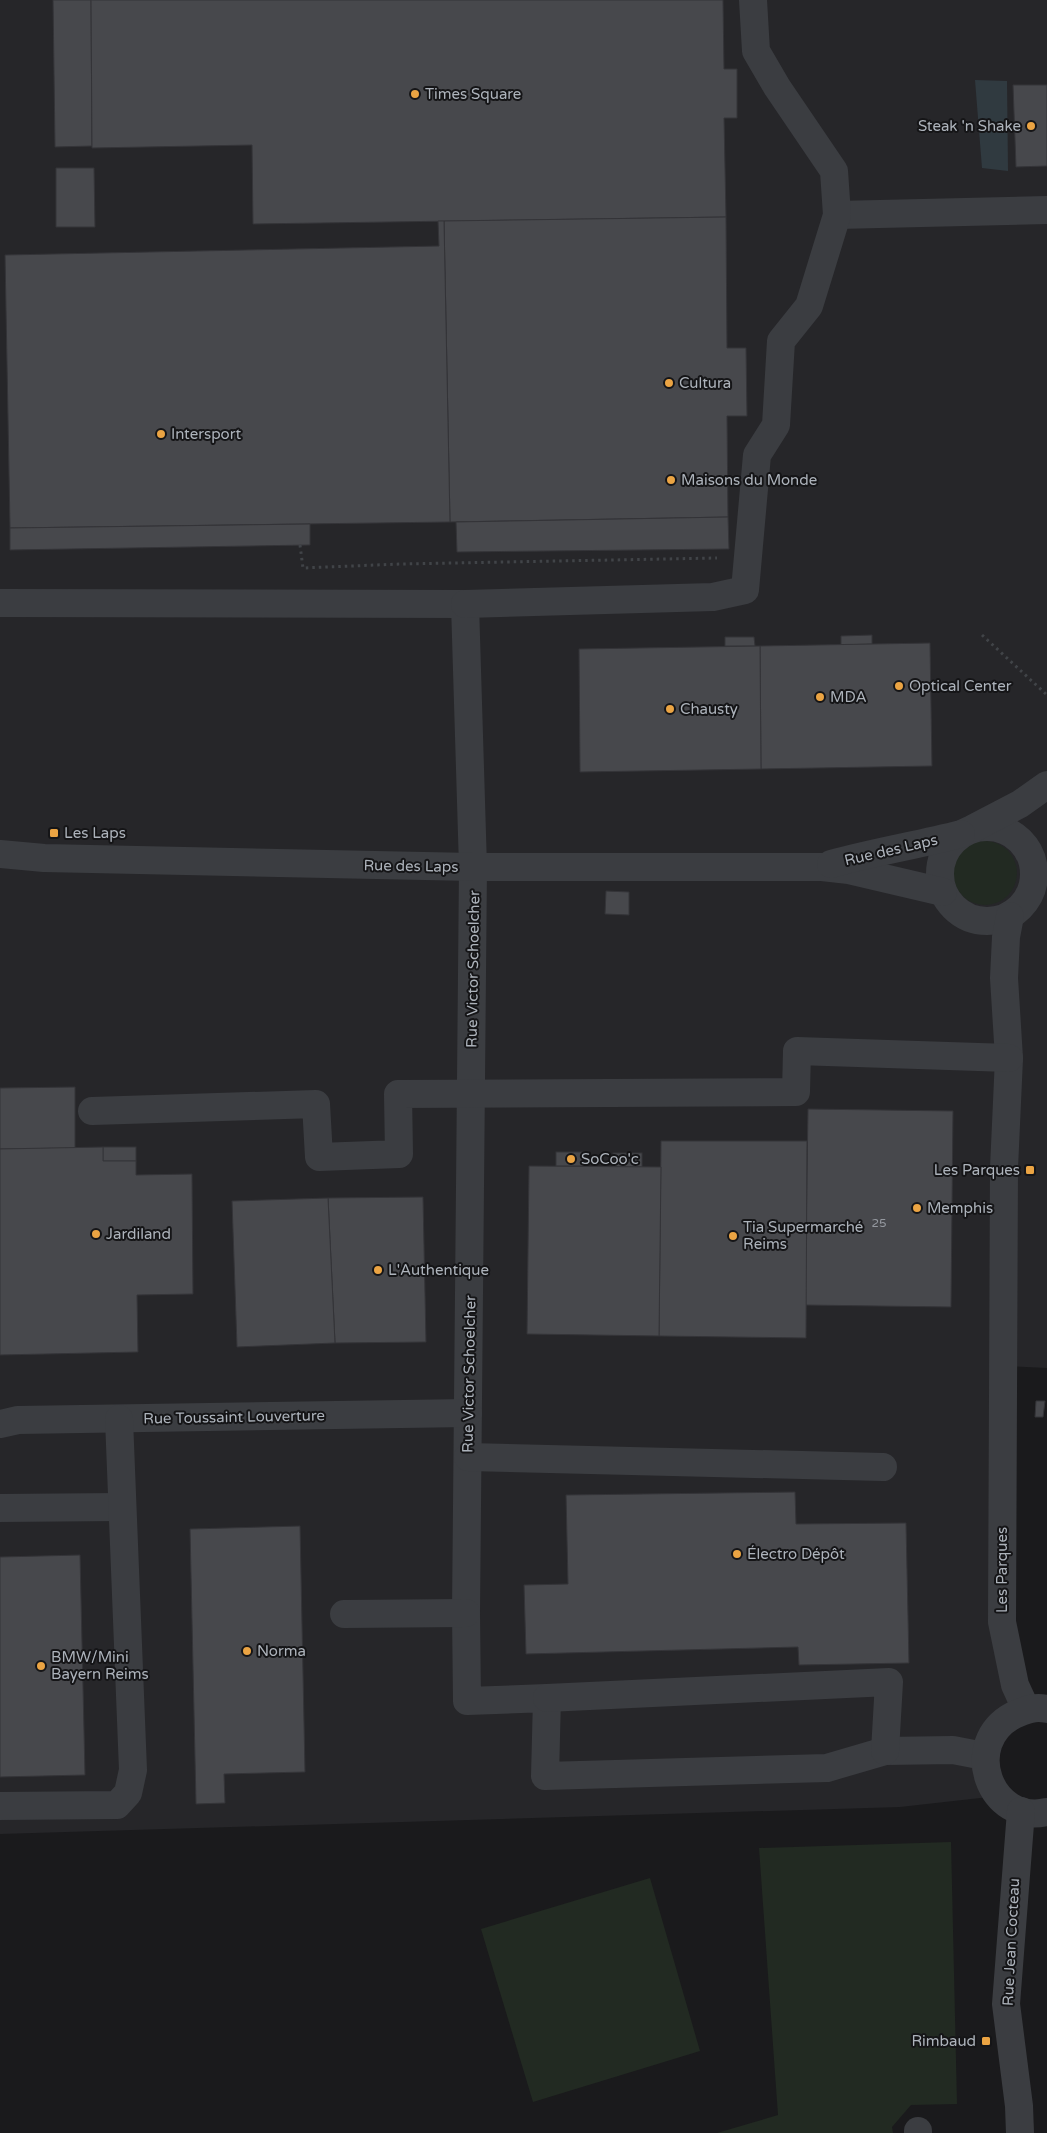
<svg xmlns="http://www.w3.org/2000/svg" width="1047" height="2133" viewBox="0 0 1047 2133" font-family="'Varela Round',sans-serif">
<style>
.built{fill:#262629}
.green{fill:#222a22}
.water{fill:#303a40}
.building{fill:#47484c;stroke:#343438}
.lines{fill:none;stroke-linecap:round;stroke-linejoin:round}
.path{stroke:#414448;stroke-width:3;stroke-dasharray:2.5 4;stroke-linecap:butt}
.minor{stroke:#3b3d41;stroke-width:28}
.poi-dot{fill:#eba443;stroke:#151517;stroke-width:2}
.labels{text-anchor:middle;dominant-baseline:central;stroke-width:4;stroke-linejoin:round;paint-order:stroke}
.number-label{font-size:12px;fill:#94989f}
.poi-label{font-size:15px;fill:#adb3bb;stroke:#151517;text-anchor:start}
.street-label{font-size:15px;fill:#adb3bb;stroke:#151517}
</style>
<rect width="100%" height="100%" fill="#1a1a1c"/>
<path class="built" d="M0 0H1047V1368L1003 1366 1002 1622 1026 1709 993 1731 998 1796 900 1807 0 1834Z"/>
<g class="green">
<circle cx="985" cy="873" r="32"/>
<path d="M951 1842 957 2104 911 2105 892 2127 893 2133H717L778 2115 759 1848Z"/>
<path d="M650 1878 700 2051 533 2102 481 1929Z"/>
</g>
<path class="water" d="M975 80 1007 81 1008 171 982 168Z"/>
<g class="building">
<path d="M53 0H91L92 146 55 147Z"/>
<path d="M91 0H723L724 69H737V118H724L726 217 253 224 252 145 92 148Z"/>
<path d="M1013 85H1047V166L1016 167Z"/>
<path d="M56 168H94L95 227H56Z"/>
<path d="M726 217 727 348H746L747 416H727L728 517 450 522 444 221Z"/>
<path d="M438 221H444L450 522 10 528 5 255 439 246Z"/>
<path d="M728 517 729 549 457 552 456 522Z"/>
<path d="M310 524V545L10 550V528Z"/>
<path d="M872 635V644L841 645V636Z"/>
<path d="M725 637H754L755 646H725Z"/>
<path d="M930 643 932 766 761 769 760 646Z"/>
<path d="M760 646 761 769 580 772 579 649Z"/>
<path d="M606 891 629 892V915L605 914Z"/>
<path d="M75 1087V1148L0 1149V1088Z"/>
<path d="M808 1109 953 1111 951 1307 805 1305Z"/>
<path d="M661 1141H807L806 1338 659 1336Z"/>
<rect x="103" y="1147" width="33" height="14"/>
<path d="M103 1147V1161H136V1175L192 1174 193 1294 137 1295 138 1352 0 1355V1149Z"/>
<rect x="556" y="1152" width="30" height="14"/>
<rect x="613" y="1153" width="29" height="14"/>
<path d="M529 1166 661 1167 659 1336 527 1334Z"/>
<path d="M423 1197 426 1342 335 1343 328 1198Z"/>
<path d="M328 1198 335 1343 237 1347 232 1201Z"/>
<path d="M1036 1401H1045L1043 1417H1035Z"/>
<path d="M795 1492 796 1524 906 1523 909 1663 799 1665 798 1647 526 1654 524 1585 568 1584 566 1495Z"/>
<path d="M300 1526 305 1772 224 1774 225 1803 196 1804 190 1529Z"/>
<path d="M80 1555 85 1775 0 1777V1557Z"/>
</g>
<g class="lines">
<g class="path">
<path d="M300 545 303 568 400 564 717 558"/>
<path d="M982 635 1047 695"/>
</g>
<g class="minor">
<path d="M837 215 1047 210"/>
<path d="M0 603 465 604 473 867 466 1613 467 1701 547 1698 545 1776 827 1768 885 1751 953 1750 984 1756"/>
<path d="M465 604 713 597 745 590 757 455 776 425 781 341 809 306 837 215 834 171 777 87 756 51 753 0"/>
<circle cx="987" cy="874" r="47"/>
<path d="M974 828 1020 804 1047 785"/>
<path d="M0 854 44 858 473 867H822L849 870 943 892"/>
<path d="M831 864C874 852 918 845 961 834"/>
<path d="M1010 916 1006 937 1004 978 1009 1058 1004 1168 1002 1622 1015 1685 1026 1709"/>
<path d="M92 1111 316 1104 319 1157 399 1154 398 1094 796 1092 797 1051 1009 1058"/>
<path d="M0 1424 18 1420 468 1413"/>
<path d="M468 1457 883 1467"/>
<path d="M0 1508 121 1507"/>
<path d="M344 1614 466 1613"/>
<path d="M547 1698 889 1682 885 1751"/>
<path d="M1047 1709C1035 1706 1025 1710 1014 1715 960 1743 990 1825 1047 1812"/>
<path d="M0 1806 117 1805 128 1793 133 1770 119 1419"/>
<path d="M918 2131V2133"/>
<path d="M1020 2133 1019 2106 1006 2004 1021 1811"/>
</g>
</g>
<g class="poi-dot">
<circle cx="415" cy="94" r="5"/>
<circle cx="1031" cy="126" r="5"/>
<circle cx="669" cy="383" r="5"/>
<circle cx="161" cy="434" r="5"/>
<circle cx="671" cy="480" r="5"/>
<circle cx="899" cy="686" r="5"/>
<circle cx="820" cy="697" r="5"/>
<circle cx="670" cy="709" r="5"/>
<rect x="49" y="828" width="10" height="10" rx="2.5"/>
<circle cx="571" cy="1159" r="5"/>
<rect x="1025" y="1165" width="10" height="10" rx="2.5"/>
<circle cx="917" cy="1208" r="5"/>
<circle cx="96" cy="1234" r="5"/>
<circle cx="733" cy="1236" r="5"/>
<circle cx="378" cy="1270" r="5"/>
<circle cx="737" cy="1554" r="5"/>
<circle cx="247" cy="1651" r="5"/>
<circle cx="41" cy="1666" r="5"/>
<rect x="981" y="2036" width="10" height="10" rx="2.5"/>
</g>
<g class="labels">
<g class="number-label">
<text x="879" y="1223">25</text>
</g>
<g class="poi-label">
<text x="425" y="94">Times Square</text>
<text x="1021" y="126" text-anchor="end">Steak 'n Shake</text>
<text x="679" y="383">Cultura</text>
<text x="171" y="434">Intersport</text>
<text x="681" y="480">Maisons du Monde</text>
<text x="909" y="686">Optical Center</text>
<text x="830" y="697">MDA</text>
<text x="680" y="709">Chausty</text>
<text x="64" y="833">Les Laps</text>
<text x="581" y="1159">SoCoo'c</text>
<text x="1020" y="1170" text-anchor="end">Les Parques</text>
<text x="927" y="1208">Memphis</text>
<text x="743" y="1227">Tia Supermarché<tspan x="743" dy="17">Reims</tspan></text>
<text x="106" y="1234">Jardiland</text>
<text x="388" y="1270">L'Authentique</text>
<text x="747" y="1554">Électro Dépôt</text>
<text x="257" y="1651">Norma</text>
<text x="51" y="1657">BMW/Mini<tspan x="51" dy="17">Bayern Reims</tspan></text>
<text x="976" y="2041" text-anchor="end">Rimbaud</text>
</g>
<g class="street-label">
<text transform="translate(891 850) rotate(-13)">Rue des Laps</text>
<text transform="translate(411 866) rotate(1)">Rue des Laps</text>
<text transform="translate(473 969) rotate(-89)">Rue Victor Schoelcher</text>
<text transform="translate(469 1374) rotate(-89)">Rue Victor Schoelcher</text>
<text transform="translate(234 1417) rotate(-1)">Rue Toussaint Louverture</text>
<text transform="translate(1002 1570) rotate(-90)">Les Parques</text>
<text transform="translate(1011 1942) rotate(-87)">Rue Jean Cocteau</text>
</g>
</g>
</svg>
